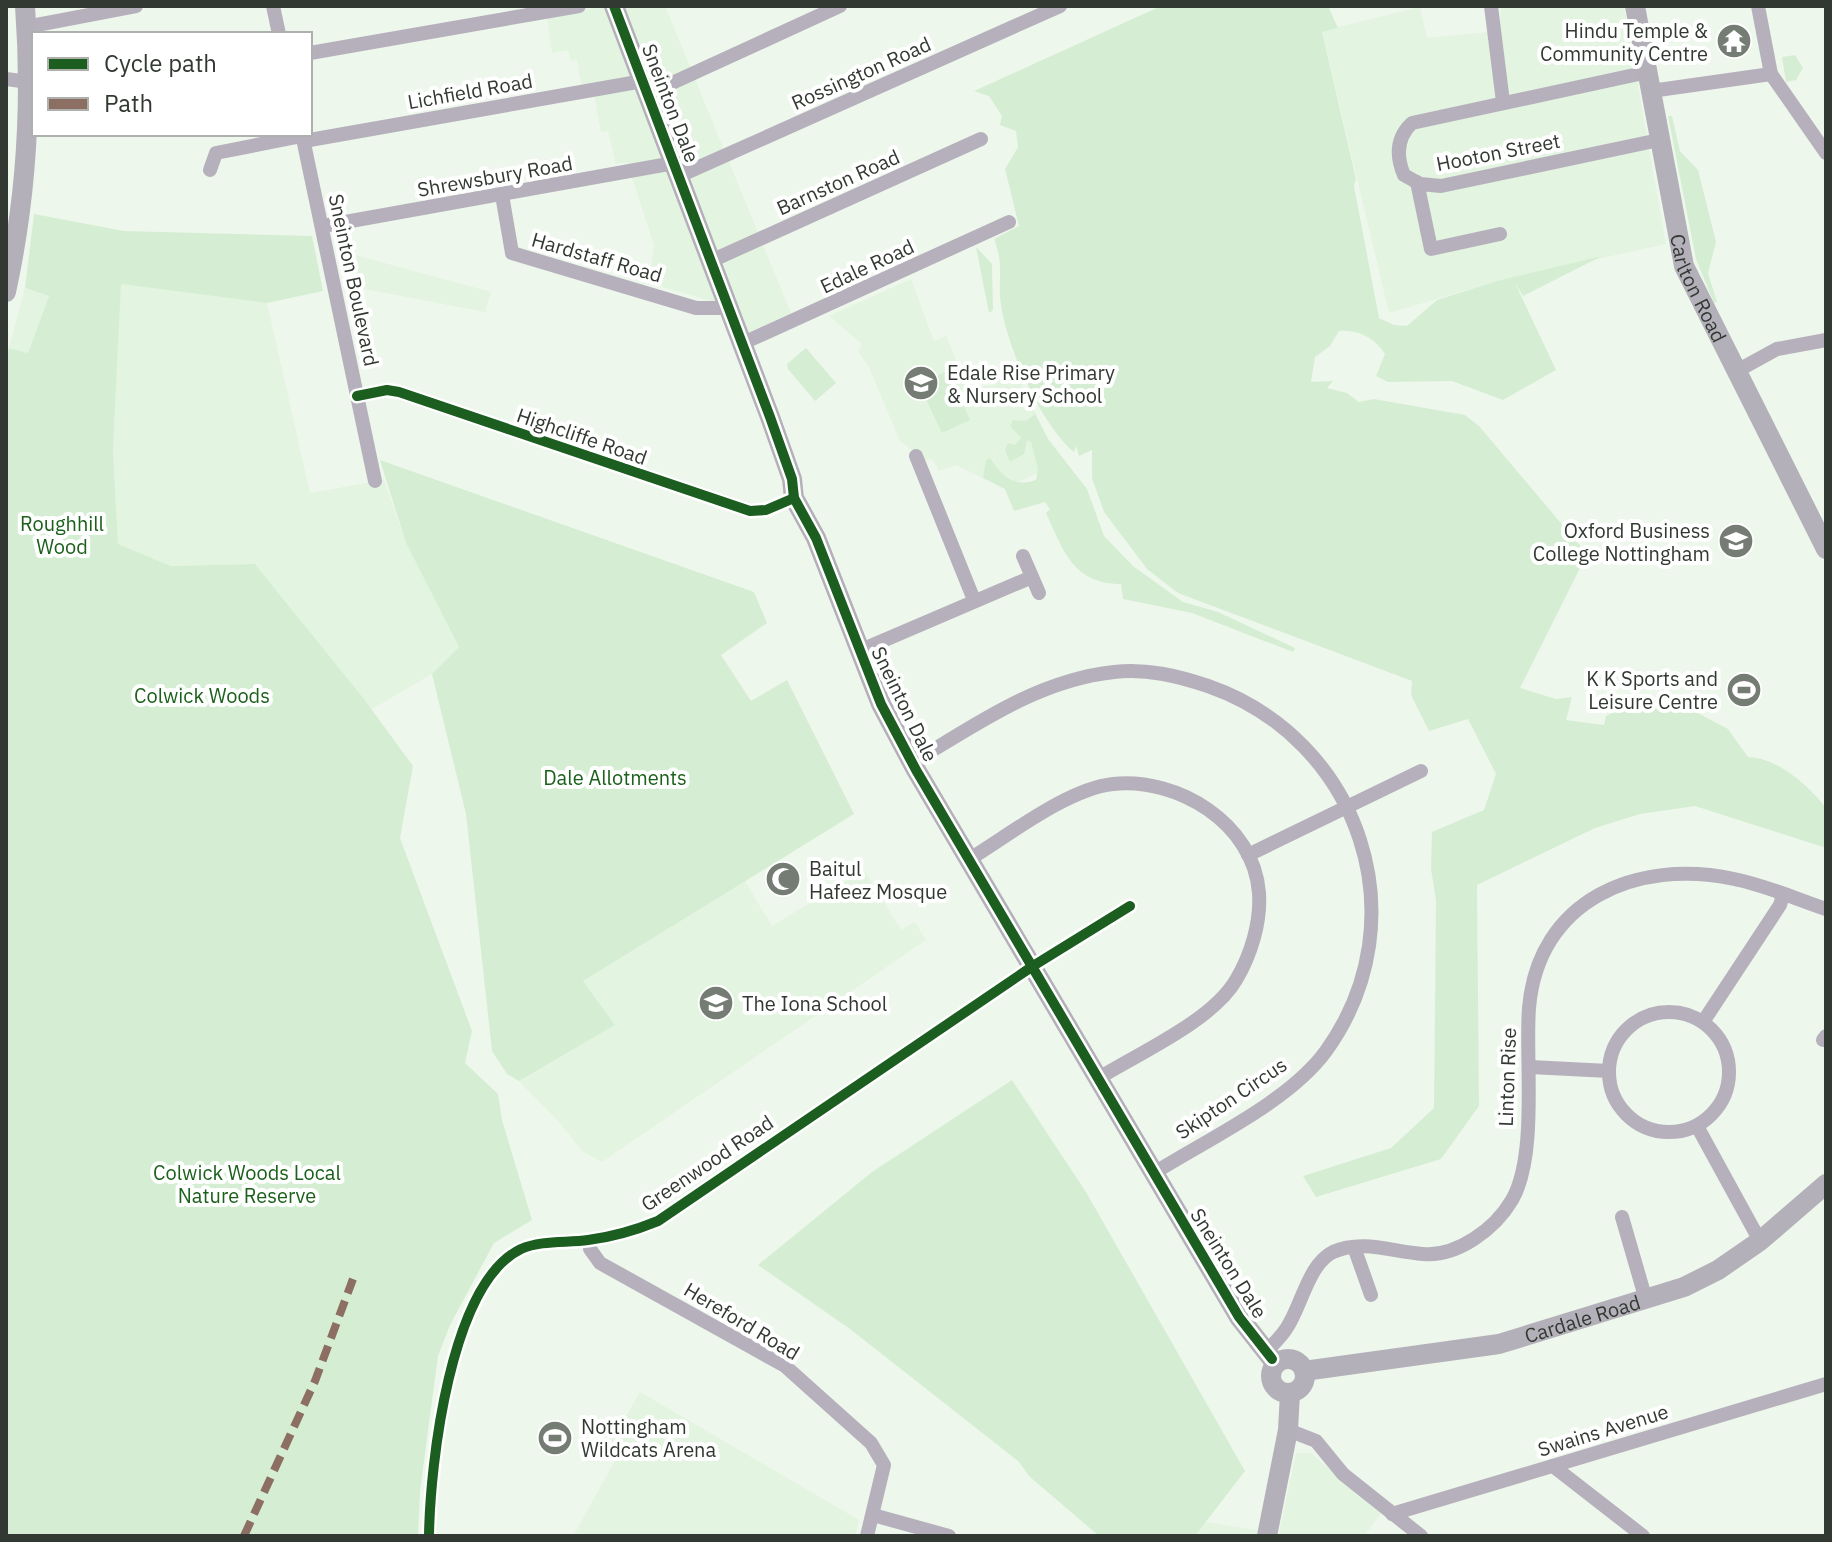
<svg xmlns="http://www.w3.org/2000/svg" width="1832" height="1542" viewBox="0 0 1832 1542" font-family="'IBM Plex Sans',sans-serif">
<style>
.built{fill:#e3f4e0}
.green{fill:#d5eed3}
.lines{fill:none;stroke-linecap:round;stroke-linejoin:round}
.street{stroke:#b6b0bc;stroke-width:14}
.secondary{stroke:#b4b0ba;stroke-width:20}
.quiet{stroke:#8d6e63;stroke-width:8;stroke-dasharray:16 8;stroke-linecap:butt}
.cycleway-casing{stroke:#fff;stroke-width:15}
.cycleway{stroke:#1b5e20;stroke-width:10}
.labels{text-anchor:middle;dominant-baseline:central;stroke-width:8;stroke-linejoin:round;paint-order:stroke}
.poi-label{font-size:20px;fill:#323932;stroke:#fff;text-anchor:start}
.street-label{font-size:20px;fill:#323932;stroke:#fff}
.park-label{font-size:20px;fill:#1b601b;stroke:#fff}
</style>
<rect width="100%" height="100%" fill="#eef7ec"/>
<g class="built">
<path d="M603 6H665L791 313 746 334 732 307 649 283 654 245 627 162 616 164 608 131 601 132 593 88 582 89 577 60 571 61 568 50 552 53 547 18Z"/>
<path d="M1501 6H1624L1666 244 1497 281 1389 313 1322 31 1420 7 1427 38 1500 31Z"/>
<path d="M344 252 491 292 485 312 354 287Z"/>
<path d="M911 279 934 341 946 336 968 388 994 385 993 375 1013 366 1048 439 1063 460 1005 489 956 465 939 471 933 459 925 460 900 441 869 367 858 351 862 344 829 316Z"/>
<path d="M121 284 267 303 310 493 384 480 406 543 459 647 432 674 372 709 255 564 171 566 118 545 113 451Z"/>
<path d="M25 288 49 296 28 353 9 348Z"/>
<path d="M864 870 901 930 915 922 926 940 602 1162 582 1151 560 1123 519 1081 615 1025 583 981 745 881 772 926Z"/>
<path d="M640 1392 859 1520 855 1536H573L620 1452 609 1445Z"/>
<path d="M1296 1453H1311L1381 1513 1364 1536H1195L1206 1522 1279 1534Z"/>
</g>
<g class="green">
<path d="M1161 6H1328L1338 28 1322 32 1356 179 1354 186 1379 318 1394 325 1407 326 1437 300 1497 281 1602 256 1523 296 1515 283 1556 370 1503 400 1452 381 1388 382 1376 376 1385 354C1375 338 1358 329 1339 331L1330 346 1315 357 1311 382 1333 381 1327 388 1347 393 1359 402 1374 399 1465 415 1479 426 1587 554 1520 688 1556 699 1572 697 1566 720 1604 725 1606 716 1627 704 1656 700 1690 709 1728 729 1748 757C1778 758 1808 785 1826 808V848L1695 806 1640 814 1595 828 1477 885 1479 1106 1441 1159 1316 1197 1303 1176 1391 1148 1434 1108 1436 900 1431 869 1432 832 1484 810 1496 774 1468 719 1429 731 1411 695 1412 681 1178 593 1147 569 1104 512 1092 478V450L1079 456 1076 446 1074 452C1041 425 1007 347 1001 305 997 279 1005 268 994 239L1019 226 1005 169 1018 147 1016 131 1000 125 1002 116 989 96 974 91Z"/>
<path d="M1795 55 1803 68 1796 80 1786 82 1782 57Z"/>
<path d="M1668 116H1672L1680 151 1698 170 1716 242 1708 273 1717 302 1714 303 1696 259Z"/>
<path d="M34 214 124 231 312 236 323 291 267 303 121 284 113 451 118 544 171 566 255 564 364 699 413 766 400 838 472 1031 465 1063 498 1094 502 1120 532 1220 494 1243 450 1325 438 1356 420 1491 418 1536H6V359L9 348 28 353 49 296 25 288Z"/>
<path d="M976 247 992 264 993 310 989 313Z"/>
<path d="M806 348 836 383 815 401 788 369 787 364Z"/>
<path d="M948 371 970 420 942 433 919 384Z"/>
<path d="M1035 414 1048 439 1087 489 1104 536 1133 566 1183 602 1218 612 1295 648 1293 652 1192 613 1123 599 1121 584C1073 584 1063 550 1046 513L1050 509 1045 502 1014 511 1005 489 983 478 986 460 990 458C1002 476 1013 488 1036 480L1038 469 1031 442 1027 440 1024 454 1010 462 1005 450 1008 443 1015 445 1021 438 1010 426 1013 420 1026 421Z"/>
<path d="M380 460 754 592 767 623 721 655 751 701 787 680 854 814 583 981 615 1025 519 1081 507 1074 492 1051 466 814 432 674 459 647 406 543Z"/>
<path d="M1012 1080 1086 1192 1245 1471 1195 1536H1099L1030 1477 1018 1461 850 1329 758 1265 872 1172Z"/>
</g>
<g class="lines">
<g class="street">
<path d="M273 6 279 34"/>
<path d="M1491 6 1503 102"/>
<path d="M1758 6 1771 74 1826 153"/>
<path d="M26 27 136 6"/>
<path d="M310 53 579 6"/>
<path d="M1648 72 1412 123C1396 138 1396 156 1404 175L1420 184 1441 186 1659 140"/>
<path d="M6 79 29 82"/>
<path d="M1651 91 1771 74"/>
<path d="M648 94 840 6"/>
<path d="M302 134 375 481"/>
<path d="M304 141 643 81"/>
<path d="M210 170 216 153 302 136"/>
<path d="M679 176 1060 6"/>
<path d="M1417 182 1431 249 1500 234"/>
<path d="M502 195 512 253 696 308H728"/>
<path d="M323 226 674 163"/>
<path d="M711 261 981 139"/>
<path d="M741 344 1009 222"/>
<path d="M1735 372 1777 349 1826 340"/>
<path d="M357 396 387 390 399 392 750 511 766 510 794 498"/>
<path d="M916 456 974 600"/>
<path d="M1023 556 1039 593"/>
<path d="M859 651 1032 577"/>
<path d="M912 763C975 725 1038 680 1114 672 1146 668 1178 676 1208 686 1360 739 1421 919 1326 1051 1289 1102 1206 1140 1154 1173"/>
<path d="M1248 855 1421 771"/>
<path d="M968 860C1008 836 1067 789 1113 784 1177 777 1254 823 1259 893 1261 922 1251 955 1236 980 1212 1021 1139 1053 1099 1078"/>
<circle cx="1669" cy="1072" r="60"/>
<path d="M1703 1022 1780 905 1783 895"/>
<path d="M1823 1040 1826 1036"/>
<path d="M1530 1067 1609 1071"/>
<path d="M1697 1126 1760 1241"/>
<path d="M1622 1217 1646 1300"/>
<path d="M590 1240V1249L600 1263 785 1366 871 1443 884 1465 867 1536"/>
<path d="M1354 1247 1371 1295"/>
<path d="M1266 1352C1273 1344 1281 1337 1286 1329 1301 1308 1308 1264 1333 1252 1363 1239 1392 1252 1423 1254 1457 1257 1495 1229 1512 1200 1538 1155 1525 1059 1529 1008 1538 900 1637 858 1734 879 1765 885 1796 899 1826 909"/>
<path d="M1288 1430 1316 1441 1343 1474 1421 1536"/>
<path d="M1553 1466 1643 1536"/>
<path d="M1392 1514 1826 1384"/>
<path d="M873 1515 949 1536"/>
<path d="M429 1536C430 1465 450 1283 521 1249 541 1240 567 1243 588 1240 612 1237 636 1230 658 1221L1033 966 1130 906"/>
</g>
<g class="secondary">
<path d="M614 6 770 417 792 479 794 498 816 538 881 704 916 770 1239 1317 1276 1364"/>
<path id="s1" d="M1635 6 1684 266 1826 549"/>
<path d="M6 292C26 200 32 100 25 6"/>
<circle cx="1288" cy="1376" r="17"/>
<path id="s2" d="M1304 1371 1499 1344 1684 1287 1718 1270 1760 1241 1826 1184"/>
<path d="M1267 1536 1288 1430 1290 1393"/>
</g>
<path class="quiet" d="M244 1536 315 1381 353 1279"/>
<defs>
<g id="cycleway">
<path d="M614 6 770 417 792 479 794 498 816 538 881 704 916 770 1239 1317 1272 1359"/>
<path d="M357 396 387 390 399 392 750 511 766 510 794 498"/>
<path d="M429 1536C430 1465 450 1283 521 1249 541 1240 567 1243 588 1240 612 1237 636 1230 658 1221L1033 966 1130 906"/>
</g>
</defs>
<use href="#cycleway" class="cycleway-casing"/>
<use href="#cycleway" class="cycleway"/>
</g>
<defs>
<symbol id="temple-disc" viewBox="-11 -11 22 22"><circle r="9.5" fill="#747c73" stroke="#fff"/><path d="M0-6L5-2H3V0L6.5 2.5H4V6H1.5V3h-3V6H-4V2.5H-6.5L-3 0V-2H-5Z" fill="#fff"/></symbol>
<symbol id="school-disc" viewBox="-11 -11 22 22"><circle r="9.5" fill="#747c73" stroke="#fff"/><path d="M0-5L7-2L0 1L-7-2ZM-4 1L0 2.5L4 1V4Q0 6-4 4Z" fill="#fff"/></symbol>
<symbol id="university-disc" viewBox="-11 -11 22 22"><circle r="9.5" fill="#747c73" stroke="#fff"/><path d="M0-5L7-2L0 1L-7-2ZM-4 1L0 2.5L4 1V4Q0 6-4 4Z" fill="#fff"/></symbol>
<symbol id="stadium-disc" viewBox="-11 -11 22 22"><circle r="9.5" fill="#747c73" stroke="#fff"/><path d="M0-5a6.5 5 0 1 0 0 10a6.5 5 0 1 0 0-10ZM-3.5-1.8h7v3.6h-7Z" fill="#fff"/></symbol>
<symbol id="mosque-disc" viewBox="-11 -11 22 22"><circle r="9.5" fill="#747c73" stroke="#fff"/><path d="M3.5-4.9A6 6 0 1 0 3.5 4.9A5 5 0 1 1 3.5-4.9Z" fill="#fff"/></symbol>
</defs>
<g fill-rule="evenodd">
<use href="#temple-disc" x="1714" y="21" width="40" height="40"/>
<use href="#school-disc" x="901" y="363" width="40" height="40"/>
<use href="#university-disc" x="1716" y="521" width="40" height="40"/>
<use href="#stadium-disc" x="1724" y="670" width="40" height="40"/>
<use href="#mosque-disc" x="763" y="859" width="40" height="40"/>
<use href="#school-disc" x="696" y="983" width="40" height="40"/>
<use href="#stadium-disc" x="535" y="1418" width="40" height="40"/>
</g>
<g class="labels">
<g class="poi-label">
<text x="1708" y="30" text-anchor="end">Hindu Temple &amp;<tspan x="1708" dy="23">Community Centre</tspan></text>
<text x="947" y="372">Edale Rise Primary<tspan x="947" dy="23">&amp; Nursery School</tspan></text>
<text x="1710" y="530" text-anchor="end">Oxford Business<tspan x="1710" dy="23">College Nottingham</tspan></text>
<text x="1718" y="678" text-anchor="end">K K Sports and<tspan x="1718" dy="23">Leisure Centre</tspan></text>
<text x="809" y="868">Baitul<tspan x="809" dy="23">Hafeez Mosque</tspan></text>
<text x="742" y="1003">The Iona School</text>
<text x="581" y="1426">Nottingham<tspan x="581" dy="23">Wildcats Arena</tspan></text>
</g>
<g class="street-label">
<text transform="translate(861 73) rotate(-24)">Rossington Road</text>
<text transform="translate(470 91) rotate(-10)">Lichfield Road</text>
<text transform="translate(671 103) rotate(69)">Sneinton Dale</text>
<text transform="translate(1498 152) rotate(-11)">Hooton Street</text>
<text transform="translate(495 176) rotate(-10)">Shrewsbury Road</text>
<text transform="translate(838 182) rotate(-24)">Barnston Road</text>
<text transform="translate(597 257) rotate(16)">Hardstaff Road</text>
<text transform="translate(867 266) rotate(-25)">Edale Road</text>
<text transform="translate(354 280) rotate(78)">Sneinton Boulevard</text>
<text stroke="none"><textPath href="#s1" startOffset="290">Carlton Road</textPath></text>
<text transform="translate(582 436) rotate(19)">Highcliffe Road</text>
<text transform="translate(905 704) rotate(64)">Sneinton Dale</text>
<text transform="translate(1507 1077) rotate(-88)">Linton Rise</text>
<text transform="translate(1231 1098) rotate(-34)">Skipton Circus</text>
<text transform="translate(707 1163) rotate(-34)">Greenwood Road</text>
<text transform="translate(1229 1263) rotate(58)">Sneinton Dale</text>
<text stroke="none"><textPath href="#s2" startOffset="284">Cardale Road</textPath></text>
<text transform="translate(742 1321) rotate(31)">Hereford Road</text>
<text transform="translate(1603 1430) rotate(-17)">Swains Avenue</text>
</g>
<g class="park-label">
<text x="62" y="523">Roughhill<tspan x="62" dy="23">Wood</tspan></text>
<text x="202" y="695">Colwick Woods</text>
<text x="615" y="777">Dale Allotments</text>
<text x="247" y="1172">Colwick Woods Local<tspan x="247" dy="23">Nature Reserve</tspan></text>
</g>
</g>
<rect width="1832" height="1542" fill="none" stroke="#323932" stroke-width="16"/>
<rect x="32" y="32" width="280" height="104" fill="#ffffff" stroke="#adb0ad" stroke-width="2"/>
<rect x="48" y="58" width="40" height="12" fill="#1b5e20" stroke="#adb0ad" stroke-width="2"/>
<text x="104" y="72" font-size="24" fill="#323932">Cycle path</text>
<rect x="48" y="98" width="40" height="12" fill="#8d6e63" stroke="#adb0ad" stroke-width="2"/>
<text x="104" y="112" font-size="24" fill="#323932">Path</text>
</svg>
